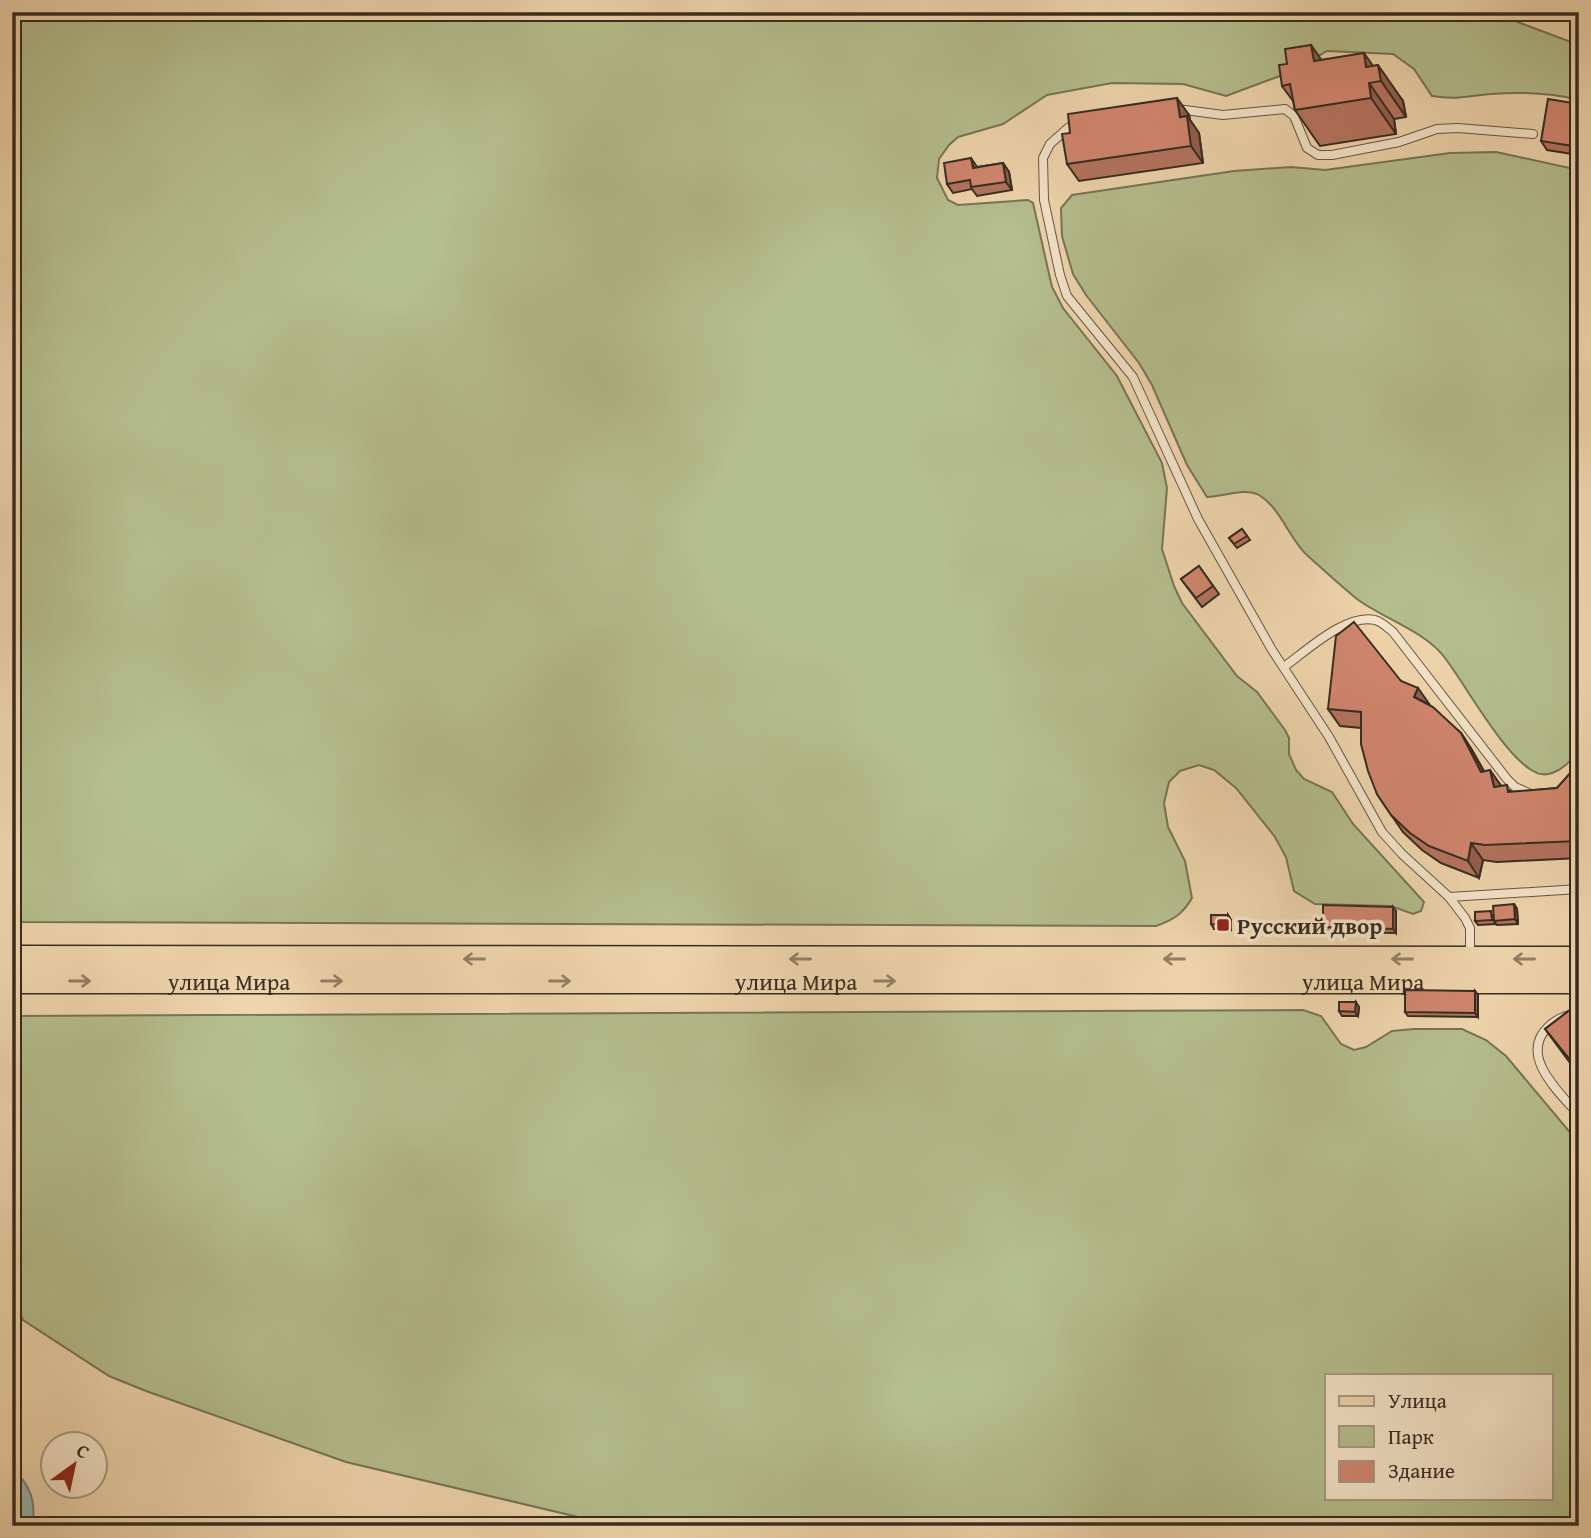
<svg xmlns="http://www.w3.org/2000/svg" width="1591" height="1538" viewBox="0 0 1591 1538" font-family="'Gentium Book Plus',serif">
<style>
.green{fill:#b5be8d;stroke:#767557;stroke-width:2;fill-rule:evenodd}
.water{fill:#9bb8b1;stroke:#738077;stroke-width:2}
.lines{fill:none;stroke-linecap:round;stroke-linejoin:round}
.service-casing{stroke:#645644;stroke-width:10}
.primary-casing{stroke:#362c21;stroke-width:27}
.service{stroke:#f5e4ca;stroke-width:8}
.primary{stroke:#efd5ad;stroke-width:24}
.wall{fill:#b4735f;stroke:#362c21;stroke-width:2}
.shaded-wall{fill:#925e4e;stroke:#362c21;stroke-width:2}
.building{fill:#d1866f;stroke:#362c21;stroke-width:2}
.oneway{stroke:#928067}
.poi-dot{fill:#8f2418;stroke:#f5e4ca;stroke-width:2.5}
.labels{text-anchor:middle;dominant-baseline:central;stroke-width:7;stroke-linejoin:round;paint-order:stroke}
.poi-label{font-size:23px;font-weight:bold;fill:#362c21;stroke:#f5e4ca;text-anchor:start}
.street-label{font-size:23px;fill:#362c21;stroke:#f5e4ca}
</style>
<rect width="100%" height="100%" fill="#efd5ad"/>
<filter id="stains"><feTurbulence type="fractalNoise" baseFrequency=".00286" numOctaves="4"/><feColorMatrix values="0 0 0 0 .2 0 0 0 0 .09 0 0 0 0 .02 0 0 0 .5 -.17"/></filter>
<radialGradient id="worn" r=".72"><stop offset=".6" stop-color="#630" stop-opacity="0"/><stop offset="1" stop-color="#630" stop-opacity=".3"/></radialGradient>
<g class="green">
<path d="M12 12H1491L1579 45V100C1552 93 1519 92 1491 94 1468 96 1457 100 1432 96L1414 69 1393 54 1327 51 1293 71 1226 96 1183 84 1112 83 1047 95 1003 124 958 137 949 145 939 159 937 178 948 200 958 205 1028 200 1033 203 1052 287 1063 308 1117 376 1162 463 1167 488 1162 549 1174 586 1182 603 1237 676 1257 692 1285 730 1289 738V754L1296 770 1304 779 1332 792 1353 824 1424 902 1421 911 1413 914 1391 906 1315 904 1294 891 1286 857 1275 837 1236 788 1214 770 1199 765 1180 771 1169 782 1164 803 1168 827 1185 861 1192 898C1183 914 1173 920 1156 926L12 922Z"/>
<path d="M1496 152 1579 170V747C1572 763 1551 782 1533 771 1503 754 1467 687 1445 658 1425 631 1384 619 1357 599 1341 586 1325 571 1309 557 1289 540 1282 509 1259 495 1245 487 1223 497 1207 497L1187 465 1152 385 1139 363 1086 295 1073 274 1062 236 1061 208 1072 195 1234 171 1291 167 1325 170 1450 153Z"/>
<path d="M1303 1010 1321 1016 1341 1044 1354 1050 1366 1047 1392 1031 1414 1029H1462L1486 1040 1506 1056 1579 1143V1526H616L346 1462 146 1391 109 1376 23 1320 12 1292V1016ZM1551 1375V1498H1327V1375Z"/>
</g>
<path class="water" d="M12 1468C30 1485 37 1501 32 1526H12L16 1501 12 1488Z"/>
<g class="lines">
<defs>
<g id="service">
<path d="M1177 109 1223 115 1285 109 1294 116 1307 148 1318 155H1332L1399 142 1437 129 1458 128 1533 134"/>
<path d="M1078 122 1068 128 1050 144 1043 158 1044 200 1060 275 1067 296 1133 377 1198 519 1272 650 1329 737 1382 832 1402 854 1449 897 1465 918 1470 928V955"/>
<path d="M1284 667C1305 652 1346 613 1375 620 1382 622 1388 628 1393 632L1507 779 1515 787 1531 794"/>
<path d="M1449 897 1579 889"/>
<path d="M1579 1014C1567 1014 1557 1019 1549 1026 1517 1055 1560 1093 1579 1115"/>
</g>
<g id="primary">
<path d="M12 958 1579 959"/>
<path id="s1" d="M12 981H1579"/>
</g>
</defs>
<use href="#service" class="service-casing"/>
<use href="#primary" class="primary-casing"/>
<use href="#service" class="service"/>
<use href="#primary" class="primary"/>
</g>
<g class="wall">
<path d="M1311 45 1321 60 1373 66 1403 101 1406 117 1394 119 1396 134 1320 146 1295 110 1293 101 1282 86 1287 64Z"/>
<path d="M1579 104V155L1547 150 1541 141Z"/>
<path d="M1189 115 1190 120 1199 133 1203 163 1079 181 1067 164Z"/>
<path d="M1003 163 1009 172 1012 190 977 196 972 189 953 193 947 184 977 167Z"/>
<path d="M1242 529 1250 540 1237 548 1229 538Z"/>
<path d="M1199 566 1219 594 1202 607 1181 579Z"/>
<path d="M1401 681 1461 733 1472 750 1484 771 1501 786 1512 792 1557 788 1579 765V858L1497 862 1483 860 1479 878 1441 863 1422 850 1403 832 1377 794 1361 728 1340 726 1328 709Z"/>
<path d="M1514 904 1517 909 1518 924 1497 925 1494 921 1495 924 1478 925 1475 921 1494 915Z"/>
<path d="M1396 911V933L1326 932 1323 927Z"/>
<path d="M1228 915 1231 920V929H1214L1211 924Z"/>
<path d="M1475 991 1478 995V1017L1408 1016 1405 1012Z"/>
<path d="M1579 1003V1075L1545 1029Z"/>
<path d="M1359 1007 1358 1016H1342L1339 1011Z"/>
</g>
<g class="shaded-wall">
<path d="M1311 45 1336 81 1314 61Z"/>
<path d="M1364 53 1380 76 1378 65 1403 101 1406 117 1381 81 1366 67Z"/>
<path d="M1369 83 1394 119 1396 134 1371 98Z"/>
<path d="M1177 98 1189 115 1190 120 1199 133 1203 163 1191 146 1180 117Z"/>
<path d="M971 158 977 167 979 177 973 168Z"/>
<path d="M1003 163 1009 172 1012 190 1006 182Z"/>
<path d="M1418 688 1430 705 1414 697Z"/>
<path d="M1461 733 1472 750 1493 788 1481 772Z"/>
<path d="M1490 770 1502 787H1494Z"/>
<path d="M1471 843 1483 860 1479 878 1468 861Z"/>
<path d="M1514 904 1517 909 1518 924 1515 919Z"/>
<path d="M1393 907 1396 911V933L1393 929Z"/>
<path d="M1228 915 1231 920V929L1228 925Z"/>
<path d="M1475 991 1478 995V1017L1475 1013Z"/>
<path d="M1356 1002 1359 1007 1358 1016 1355 1012Z"/>
</g>
<g class="building">
<path d="M1311 45 1314 61 1364 53 1366 67 1378 65 1381 81 1369 83 1371 98 1295 110 1290 84 1282 86 1279 65 1287 64 1285 49Z"/>
<path d="M1177 98 1180 117 1187 116 1191 146 1067 164 1062 134 1070 133 1068 114Z"/>
<path d="M1548 99 1579 104V147L1541 141Z"/>
<path d="M971 158 973 168 1003 163 1006 182 971 187 970 180 947 184 944 163Z"/>
<path d="M1242 529 1247 536 1234 544 1229 538Z"/>
<path d="M1199 566 1213 586 1196 598 1181 579Z"/>
<path d="M1354 622 1401 681 1418 688 1414 697 1433 707 1461 733 1481 772 1490 770 1494 787 1507 785 1508 792 1557 788 1578 764 1579 765V841L1485 845 1471 843 1468 861 1429 846 1410 833 1391 815 1377 794 1368 771 1361 744V712L1328 709 1336 636Z"/>
<path d="M1514 904 1515 919 1494 921 1493 906Z"/>
<path d="M1323 905 1393 907V929L1323 927Z"/>
<path d="M1491 911 1492 920 1475 921V912Z"/>
<path d="M1211 915H1228V925L1211 924Z"/>
<path d="M1405 990 1475 991V1013L1405 1012Z"/>
<path d="M1339 1002H1356L1355 1012 1339 1011Z"/>
<path d="M1579 1003V1071L1545 1029Z"/>
</g>
<defs><path id="oneway-shaft" d="M-6 0H5M1.5-3L5.5 0L1.5 3" fill="none" stroke-width="1.6" stroke-linecap="round" stroke-linejoin="round" transform="scale(1.75)"/></defs>
<g class="oneway">
<use href="#oneway-shaft" transform="translate(474 959) rotate(-180)"/>
<use href="#oneway-shaft" transform="translate(800 959) rotate(-180)"/>
<use href="#oneway-shaft" transform="translate(1174 959) rotate(-180)"/>
<use href="#oneway-shaft" transform="translate(1402 959) rotate(-180)"/>
<use href="#oneway-shaft" transform="translate(1524 959) rotate(180)"/>
<use href="#oneway-shaft" transform="translate(80 981)"/>
<use href="#oneway-shaft" transform="translate(332 981)"/>
<use href="#oneway-shaft" transform="translate(560 981)"/>
<use href="#oneway-shaft" transform="translate(885 981)"/>
</g>
<rect class="poi-dot" x="1216" y="918" width="14" height="14" rx="3.5"/>
<g class="labels">
<g class="poi-label">
<text x="1237" y="925">Русский двор</text>
</g>
<g class="street-label">
<text stroke="none"><textPath href="#s1" startOffset="217">улица Мира</textPath></text>
<text stroke="none"><textPath href="#s1" startOffset="784">улица Мира</textPath></text>
<text stroke="none"><textPath href="#s1" startOffset="1351">улица Мира</textPath></text>
</g>
</g>
<rect width="1591" height="1538" fill="none" stroke="#efd5ad" stroke-width="42"/>
<rect x="14" y="14" width="1563" height="1510" fill="none" stroke="#362c21" stroke-width="3.5"/>
<rect x="21" y="21" width="1549" height="1496" fill="none" stroke="#362c21" stroke-width="2"/>
<rect x="1325" y="1374" width="228" height="126" fill="#f5e4ca" stroke="#a99a86" stroke-width="2"/>
<rect x="1339" y="1396" width="35" height="10" fill="#efd5ad" stroke="#a99a86" stroke-width="2"/>
<text x="1388" y="1408" font-size="21" fill="#362c21">Улица</text>
<rect x="1339" y="1426" width="35" height="21" fill="#b5be8d" stroke="#a99a86" stroke-width="2"/>
<text x="1388" y="1444" font-size="21" fill="#362c21">Парк</text>
<rect x="1339" y="1461" width="35" height="21" fill="#d1866f" stroke="#a99a86" stroke-width="2"/>
<text x="1388" y="1478" font-size="21" fill="#362c21">Здание</text>
<g transform="translate(74 1465) rotate(33)"><circle r="33" fill="#f5e4ca" stroke="#a99a86" stroke-width="2"/>
<path d="M0-5L12 26L0 18L-12 26Z" fill="#8f2418"/>
<text y="-10" font-size="19" font-weight="bold" text-anchor="middle" fill="#362c21">С</text>
</g>
<rect width="100%" height="100%" filter="url(#stains)"/>
<rect width="100%" height="100%" fill="url(#worn)"/>
</svg>
